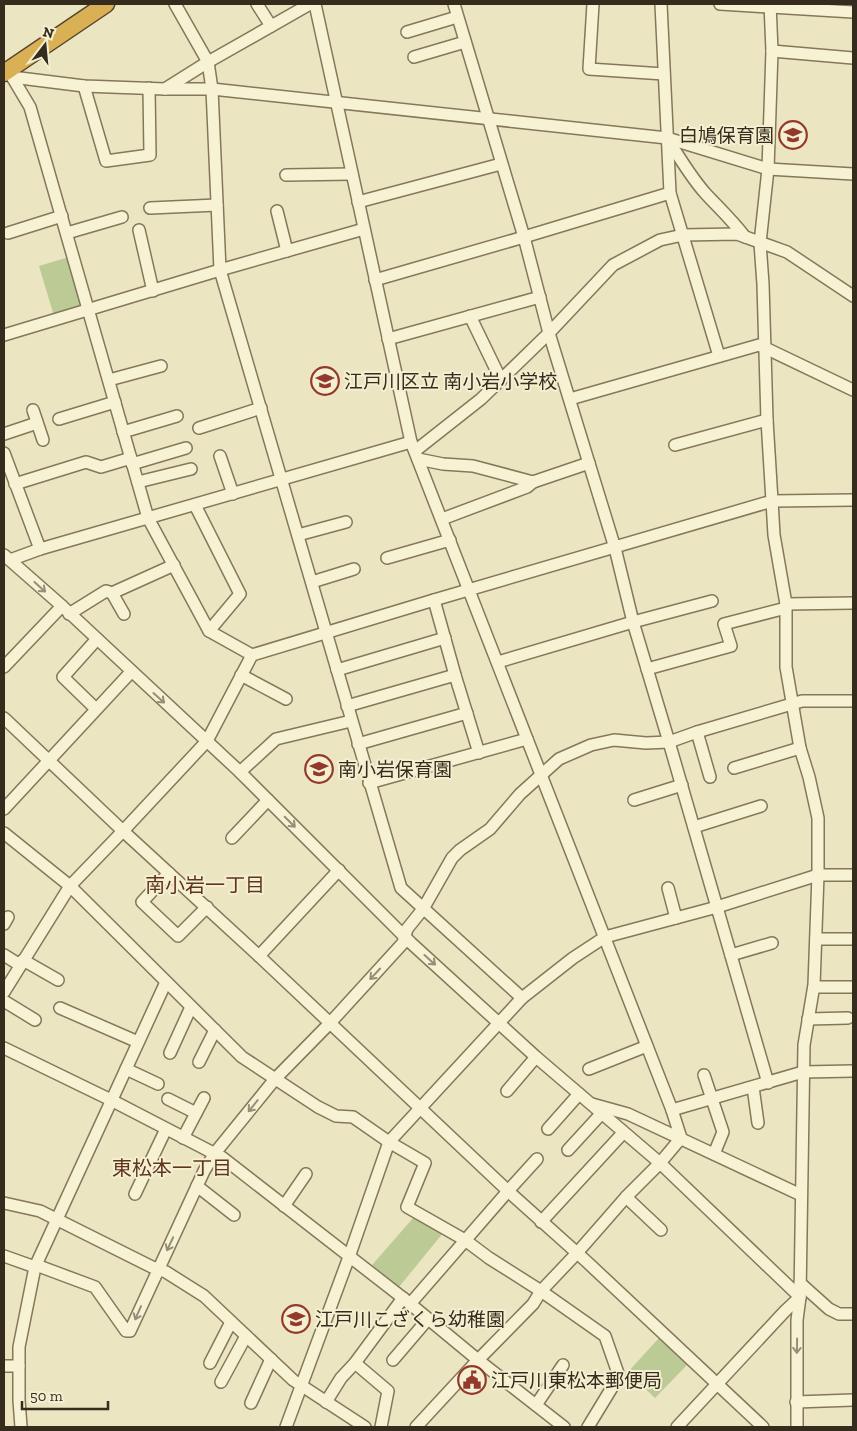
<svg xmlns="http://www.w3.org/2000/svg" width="857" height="1431" viewBox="0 0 857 1431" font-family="'Zilla Slab','Noto Sans JP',serif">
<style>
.green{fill:#bcca96}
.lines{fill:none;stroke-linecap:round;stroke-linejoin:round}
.minor-casing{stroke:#85775a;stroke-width:14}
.highway-casing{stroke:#53442e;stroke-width:19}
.minor{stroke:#f7f2d4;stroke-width:11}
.highway{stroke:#d9b154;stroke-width:16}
.oneway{stroke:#968f78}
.labels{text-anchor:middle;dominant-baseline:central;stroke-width:4;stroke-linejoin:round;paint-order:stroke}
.poi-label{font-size:19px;fill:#352c1d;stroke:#f4efd1;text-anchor:start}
.neighbourhood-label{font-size:20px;fill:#60351e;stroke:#f4efd1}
</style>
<rect width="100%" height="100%" fill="#ece5c1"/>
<g class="green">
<path d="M69 257 84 308 54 316 39 266Z"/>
<path d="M414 1217 443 1233 399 1287 372 1265Z"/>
<path d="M659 1338 688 1364 655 1398 628 1372Z"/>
</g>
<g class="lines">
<defs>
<g id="minor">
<path d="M175 4 208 62 212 89 220 270 401 888 522 998"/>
<path d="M257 4 271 26"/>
<path d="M315 4 411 442 672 1110 681 1138"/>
<path d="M454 4 524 237 549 333 615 548 633 622 669 742 768 1083"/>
<path d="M593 4 589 69 664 74"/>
<path d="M661 4 670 193 719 356"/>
<path d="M720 4 853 12"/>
<path d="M770 4 772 51 768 169 760 243 763 284 767 420 772 501 774 535 786 604V667L800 748 809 777 818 818V875L814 985 804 1045 800 1297 797 1320V1427"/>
<path d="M407 32 457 17"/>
<path d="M772 51 853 58"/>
<path d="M414 57 465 42"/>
<path d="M8 70 30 107 148 518 209 631 252 655"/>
<path d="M12 77 84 86 165 89 208 62 310 4"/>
<path d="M84 86 106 161 150 155 149 88"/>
<path d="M165 89H212L667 138 768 169 853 174"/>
<path d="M669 141C680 159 691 177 705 193 719 208 733 221 745 237"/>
<path d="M286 175 352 174"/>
<path d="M358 202 501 164"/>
<path d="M150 208 217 205"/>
<path d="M277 211 287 251"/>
<path d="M139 230 153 291"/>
<path d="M8 233 62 216"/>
<path d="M67 233 122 217"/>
<path d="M375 280 524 237 670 193"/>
<path d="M470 316 501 380"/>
<path d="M4 335 220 270 364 229"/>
<path d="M388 339 540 297"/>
<path d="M109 380 161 366"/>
<path d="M570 399 759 345 853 390"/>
<path d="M33 410 43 440"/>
<path d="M59 419 115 402"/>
<path d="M199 428 261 408"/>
<path d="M123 432 177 416"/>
<path d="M4 434 37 423"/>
<path d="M675 445 767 420"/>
<path d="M415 451 481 399 549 333 613 265 660 240 683 235 737 234 787 252 853 296"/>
<path d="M4 453 40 549"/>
<path d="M220 456 233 494"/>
<path d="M418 459 443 464 473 466 533 482 589 463"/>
<path d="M132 464 186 448"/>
<path d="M138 482 191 469"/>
<path d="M15 484 86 462 101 467 131 458"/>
<path d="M195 505 240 594 209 631"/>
<path d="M442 519 527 487 533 482"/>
<path d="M298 535 346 522"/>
<path d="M4 555 62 606 240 772 411 943 536 1057 660 1163 800 1297"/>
<path d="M387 558 450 540"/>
<path d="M10 560 40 549 411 442"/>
<path d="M312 582 354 569"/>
<path d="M112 593 174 565"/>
<path d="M434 600 455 675 479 753"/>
<path d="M786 604 853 603"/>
<path d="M69 614 106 591 112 593 124 614"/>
<path d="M498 662 633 622 712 601"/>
<path d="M4 667 62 606"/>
<path d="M647 669 731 646 724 624 786 608"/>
<path d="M337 670 445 638"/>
<path d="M241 675 286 699"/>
<path d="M347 706 455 675"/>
<path d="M96 709 63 677 97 639"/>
<path d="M4 718 123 831 70 886 4 992"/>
<path d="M697 732 710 777"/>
<path d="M358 744 467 713"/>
<path d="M734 768 800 748"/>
<path d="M240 772 276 739 351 721"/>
<path d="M369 783 527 739"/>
<path d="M634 800 682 785"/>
<path d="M4 809 131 672"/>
<path d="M694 827 761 806"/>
<path d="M4 833 70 886 242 1057 318 1107 336 1116 353 1117 389 1142 425 1163 407 1207 465 1240 489 1258 541 1291 605 1336 619 1376 588 1427"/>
<path d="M232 838 268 800"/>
<path d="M169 873 142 902 178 936 207 907"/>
<path d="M668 888 676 918"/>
<path d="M4 924 8 917"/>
<path d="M816 939H853"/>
<path d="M4 955 20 965"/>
<path d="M731 955 772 943"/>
<path d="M259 956 339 870"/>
<path d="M23 960 58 980"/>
<path d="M814 987H853"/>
<path d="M4 1001 35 1020"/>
<path d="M60 1008 138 1042"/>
<path d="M808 1019 848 1018"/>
<path d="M4 1048 111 1100 223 1158 403 1298 478 1360 564 1427"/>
<path d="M170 1053 191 1007"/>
<path d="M199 1062 215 1030"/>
<path d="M126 1069 158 1084"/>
<path d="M589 1069 647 1046"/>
<path d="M704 1075 723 1132 714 1154"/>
<path d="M753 1087 758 1123"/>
<path d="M507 1091 536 1057"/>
<path d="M168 1099 196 1113"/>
<path d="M592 1104 628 1114 801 1195"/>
<path d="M672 1110 803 1072 853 1071"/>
<path d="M548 1129 579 1094"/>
<path d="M183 1138 204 1098"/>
<path d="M568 1150 601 1114"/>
<path d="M197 1186 234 1215"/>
<path d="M135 1194 166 1129"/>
<path d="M626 1197 661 1230"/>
<path d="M4 1203 40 1211 152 1267 166 1272 204 1296 293 1380 365 1427"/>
<path d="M284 1206 306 1174"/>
<path d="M541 1222 623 1133"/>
<path d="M4 1256 35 1267"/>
<path d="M36 1265 95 1287 126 1331H130L204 1171 215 1153 275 1079 330 1023 403 943 407 929 423 909 452 858 460 850 490 829 520 794 559 759 591 745 614 740 646 743 669 742 697 732 802 701H853"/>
<path d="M800 1283 829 1309 839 1314H853"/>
<path d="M410 1304 508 1191 537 1159"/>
<path d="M393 1360 428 1319"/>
<path d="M210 1363 231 1322"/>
<path d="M355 1363 388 1391 381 1427"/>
<path d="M4 1366H19"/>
<path d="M221 1382 246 1336"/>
<path d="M326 1402 341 1378 355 1363 403 1298"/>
<path d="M796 1402 853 1400"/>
<path d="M251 1403 271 1359"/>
<path d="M536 1405 563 1365"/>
<path d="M21 1427 19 1400V1347L35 1267 166 982"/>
<path d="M286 1427 349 1257 389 1142 522 998 573 958 605 937 717 907 818 875H853"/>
<path d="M416 1427 478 1360 533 1304 541 1291 577 1253 626 1197 660 1163 681 1138"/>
<path d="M677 1427 785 1311 800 1297"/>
<path d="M763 1427 586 1261 508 1191 259 956 123 831 207 741 252 655 434 600 772 501 853 500"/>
</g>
<path id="highway" d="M4 73 106 4"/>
</defs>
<use href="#minor" class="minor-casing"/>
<use href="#highway" class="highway-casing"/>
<use href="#minor" class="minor"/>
<use href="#highway" class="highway"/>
</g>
<defs><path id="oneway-shaft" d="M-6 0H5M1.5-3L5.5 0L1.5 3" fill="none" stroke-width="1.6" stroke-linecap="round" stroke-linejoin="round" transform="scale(1.25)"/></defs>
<g class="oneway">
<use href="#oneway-shaft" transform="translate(40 587) rotate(42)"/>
<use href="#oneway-shaft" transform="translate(159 698) rotate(42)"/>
<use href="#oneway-shaft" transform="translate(290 822) rotate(45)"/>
<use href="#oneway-shaft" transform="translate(430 960) rotate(42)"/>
<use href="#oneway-shaft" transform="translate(375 974) rotate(133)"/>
<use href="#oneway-shaft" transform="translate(253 1106) rotate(129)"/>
<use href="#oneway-shaft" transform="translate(170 1244) rotate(115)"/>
<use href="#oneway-shaft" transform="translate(138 1313) rotate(114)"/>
<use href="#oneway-shaft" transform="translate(797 1346) rotate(91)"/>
</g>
<defs>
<symbol id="school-ring" viewBox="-11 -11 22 22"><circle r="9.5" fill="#f4efd1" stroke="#92392c" stroke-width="1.5"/><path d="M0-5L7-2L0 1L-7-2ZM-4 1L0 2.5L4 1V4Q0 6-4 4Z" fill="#92392c"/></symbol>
<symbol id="civic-ring" viewBox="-11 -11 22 22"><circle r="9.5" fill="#f4efd1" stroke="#92392c" stroke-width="1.5"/><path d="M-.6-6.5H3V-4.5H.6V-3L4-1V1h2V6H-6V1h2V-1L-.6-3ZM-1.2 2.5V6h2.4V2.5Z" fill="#92392c"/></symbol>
</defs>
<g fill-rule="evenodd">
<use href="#school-ring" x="777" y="119" width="32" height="32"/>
<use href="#school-ring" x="309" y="365" width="32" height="32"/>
<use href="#school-ring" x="303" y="753" width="32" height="32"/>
<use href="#school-ring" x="280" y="1303" width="32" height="32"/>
<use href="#civic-ring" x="456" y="1364" width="32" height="32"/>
</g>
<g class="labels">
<g class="poi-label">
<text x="774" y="135" text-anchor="end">白鳩保育園</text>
<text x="344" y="381">江戸川区立 南小岩小学校</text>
<text x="338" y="769">南小岩保育園</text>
<text x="315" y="1319">江戸川こざくら幼稚園</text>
<text x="491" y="1380">江戸川東松本郵便局</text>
</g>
<g class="neighbourhood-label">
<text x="205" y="885">南小岩一丁目</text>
<text x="172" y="1168">東松本一丁目</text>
</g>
</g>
<rect width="857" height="1431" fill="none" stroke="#352c1d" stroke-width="10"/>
<g transform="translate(45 45) rotate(16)" stroke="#f4efd1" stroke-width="4" paint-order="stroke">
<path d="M0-4L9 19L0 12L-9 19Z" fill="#352c1d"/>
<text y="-8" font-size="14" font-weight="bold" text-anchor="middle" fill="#352c1d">N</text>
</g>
<path d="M22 1401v8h86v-8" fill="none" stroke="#352c1d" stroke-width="2.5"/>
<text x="30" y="1401" font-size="15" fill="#352c1d" stroke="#f4efd1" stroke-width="4" paint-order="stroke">50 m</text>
</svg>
